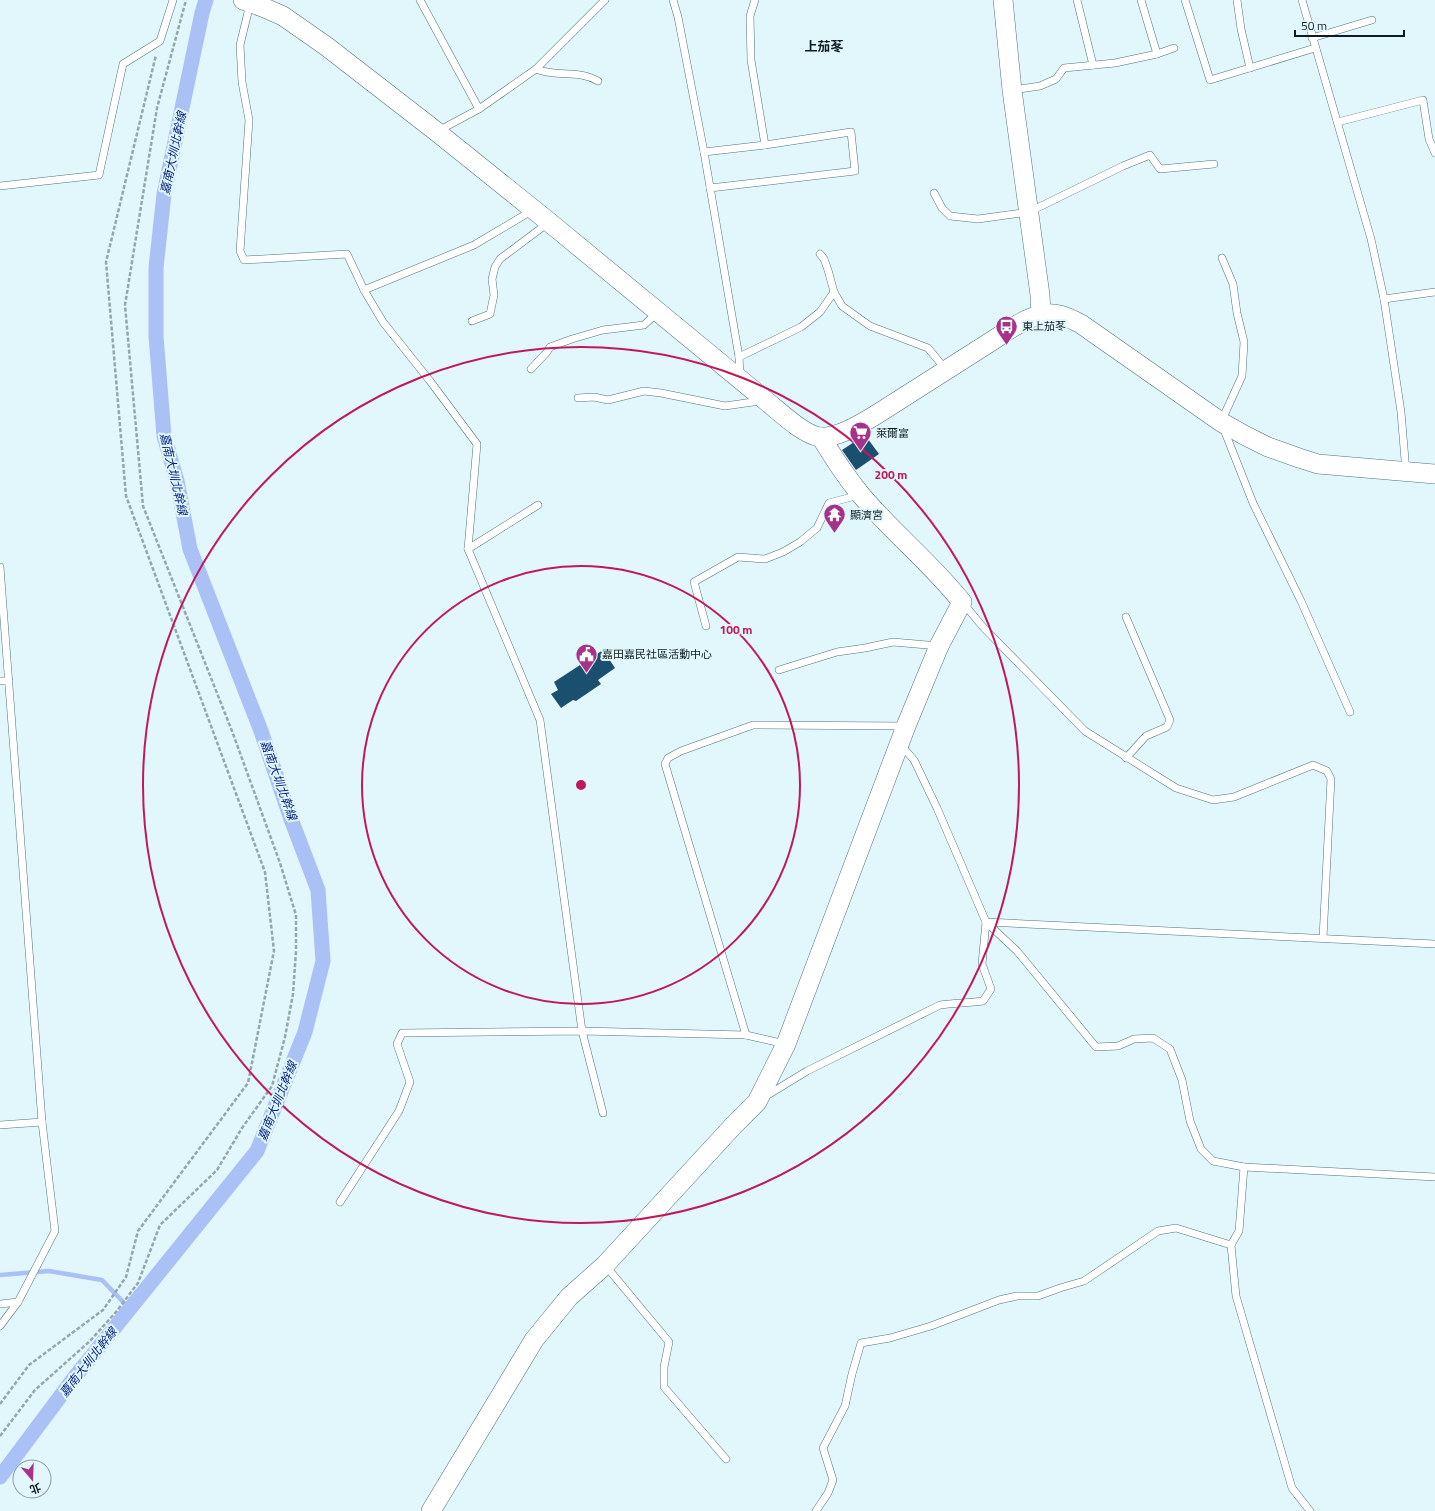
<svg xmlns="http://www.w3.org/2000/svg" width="1435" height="1511" viewBox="0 0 1435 1511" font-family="'Titillium Web','Noto Sans TC',sans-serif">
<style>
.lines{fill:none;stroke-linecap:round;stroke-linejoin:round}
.stream{stroke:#a9c1f4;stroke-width:4.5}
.canal{stroke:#a9c1f4;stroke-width:15}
.building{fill:#1b4f70}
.lane-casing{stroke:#51727a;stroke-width:8}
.secondary-casing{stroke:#51727a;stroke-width:20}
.path{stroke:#94a7ab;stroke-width:2.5;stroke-dasharray:4 2;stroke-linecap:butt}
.lane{stroke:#fff;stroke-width:7}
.secondary{stroke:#fff;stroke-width:19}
.ring{fill:none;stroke:#c2185b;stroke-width:2}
.labels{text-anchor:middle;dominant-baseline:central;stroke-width:4;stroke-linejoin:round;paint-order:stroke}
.poi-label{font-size:11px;fill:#0f1c1f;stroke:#e1f7fc;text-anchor:start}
.water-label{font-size:12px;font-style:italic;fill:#092582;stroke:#e1f7fc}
.quarter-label{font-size:13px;font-weight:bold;fill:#0f1c1f;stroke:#e1f7fc}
.centre{fill:#c2185b;stroke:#e1f7fc;stroke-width:2}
.ring-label{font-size:12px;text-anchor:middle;font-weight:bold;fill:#c2185b;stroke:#e1f7fc;stroke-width:4;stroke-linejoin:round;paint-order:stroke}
</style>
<rect width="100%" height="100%" fill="#e1f7fc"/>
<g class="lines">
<path class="stream" d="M0 1275 49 1271 102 1280 130 1309"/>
<path class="canal" d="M0 1477 74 1378 257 1151 305 1032 323 961 318 890 291 819 261 731 190 549 177 481 164 436 156 336V268L164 194 202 13 206 0"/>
</g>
<g class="building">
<path d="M865 435 879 454 856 470 842 450Z"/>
<path d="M603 650 615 668 598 680 601 684 576 701 573 700 561 708 551 694 558 690 554 682Z"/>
</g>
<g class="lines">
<defs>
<g id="lane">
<path d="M420 0 479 109"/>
<path d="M673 0 678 17 704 152 739 357 740 375"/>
<path d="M755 0 750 16 751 60 765 145"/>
<path d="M1077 0 1093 65"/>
<path d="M1141 0 1157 54"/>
<path d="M1185 0 1210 80 1315 48"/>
<path d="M1237 0 1241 29 1250 68"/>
<path d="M1302 0 1371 239 1384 299 1401 412 1406 472"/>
<path d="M250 4 240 45 242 82 249 120 240 251 244 260 347 254 364 290 383 322 430 381 477 444 468 549 540 720 582 1031 603 1113"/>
<path d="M1312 38 1372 20"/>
<path d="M536 69C558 78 577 69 598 81"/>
<path d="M1012 90 1040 86 1056 79 1064 68 1115 63 1157 54 1174 48"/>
<path d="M1338 122 1423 100 1429 139 1435 153"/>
<path d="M438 131 479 109 536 69 605 0"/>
<path d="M704 152 765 145 851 132 855 171 710 188"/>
<path d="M0 186 99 175 123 64 160 41 173 0"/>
<path d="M934 193 942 208 950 216 978 219 1029 212 1123 166 1150 155 1160 169 1214 164"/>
<path d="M820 254 824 259 828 270 834 292 842 306 870 326 928 348 946 370"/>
<path d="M1222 258 1233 284 1237 313 1244 342 1242 376 1221 422 1253 503 1301 601 1350 712"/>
<path d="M364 290 474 245 533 210"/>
<path d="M1384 299 1435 292"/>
<path d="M472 321 490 314 494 295 492 279 495 267 500 259 548 223"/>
<path d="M739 357 801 327 820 312 834 292"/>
<path d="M531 369 547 352 550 347 572 339 603 330 644 325 657 313"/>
<path d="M578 398 594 397 608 400 644 391 661 393 725 406 760 401"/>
<path d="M468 549 538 505"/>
<path d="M0 567 42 1122 55 1231 18 1302 0 1326"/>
<path d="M963 603 983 627 1085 731 1176 788 1213 800 1234 797 1313 765 1327 771 1331 779 1323 938"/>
<path d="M1126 617 1170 720 1167 727 1146 736 1126 758"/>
<path d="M706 626 694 582 738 557 765 559 783 552 800 542 817 528 829 503 859 495"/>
<path d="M779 670 837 652 865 648 893 642 939 646"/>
<path d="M0 681H9"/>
<path d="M901 745 914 760 937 808 986 922 1017 951 1096 1047 1118 1046 1134 1039 1153 1038 1170 1049 1182 1080 1190 1121 1201 1149 1213 1161 1244 1167 1435 1177"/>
<path d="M746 1035 665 764 668 758 681 751 753 725 904 726"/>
<path d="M766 1096 807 1071 940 1005C954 1003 968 1003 983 1001L991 989 982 964 986 922 1435 944"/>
<path d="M0 1125 42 1122"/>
<path d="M1244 1167 1239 1231 1231 1245 1236 1296 1292 1488 1310 1511"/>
<path d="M340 1202 399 1111 410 1082 397 1044 402 1033 582 1031 746 1035 785 1044"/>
<path d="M605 1265 669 1342 664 1367V1387L726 1459"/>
<path d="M0 1304 18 1302"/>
<path d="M816 1511 828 1493 833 1480 823 1448 845 1406 852 1374 861 1343 890 1338 931 1326 999 1300 1017 1296H1038L1060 1288 1084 1281 1158 1231 1176 1228 1231 1245"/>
</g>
<g id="secondary">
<path d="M243 0 265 8 283 16 326 46 437 132 549 222 765 400C779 411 802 434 820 437 837 439 868 420 882 411 916 389 950 368 984 346 1002 335 1020 320 1040 315 1055 311 1068 317 1081 324L1221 422 1244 435 1268 447 1299 458 1318 464 1435 474"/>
<path d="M1003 0 1012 90 1040 295 1041 315"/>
<path d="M431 1511 534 1340 569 1297 605 1265 733 1126 757 1102 786 1044 906 726 939 646 962 602C931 563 892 532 861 495 846 477 833 457 821 437"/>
</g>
</defs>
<use href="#lane" class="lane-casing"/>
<use href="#secondary" class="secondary-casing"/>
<g class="path">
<path d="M0 1404 29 1365 103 1310 126 1277 138 1231 248 1083 274 951 265 872 126 496 106 262 156 55"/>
<path d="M0 1436 35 1390 90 1341 116 1312 138 1283 160 1225 217 1170 242 1128 272 1086 285 1037 293 994 296 951V915L280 863 232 731 143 506 125 305 157 108 186 0"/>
</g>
<use href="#lane" class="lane"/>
<use href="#secondary" class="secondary"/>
</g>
<g class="ring">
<circle cx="581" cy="785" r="219"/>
<circle cx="581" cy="785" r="438"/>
</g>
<defs>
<symbol id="bus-pin" viewBox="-11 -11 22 30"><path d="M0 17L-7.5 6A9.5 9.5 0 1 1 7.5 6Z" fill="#a83289" stroke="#e1f7fc"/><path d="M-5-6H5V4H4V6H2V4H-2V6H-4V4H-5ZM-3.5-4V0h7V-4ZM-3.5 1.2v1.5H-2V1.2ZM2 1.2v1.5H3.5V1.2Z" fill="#fff"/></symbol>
<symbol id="supermarket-pin" viewBox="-11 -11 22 30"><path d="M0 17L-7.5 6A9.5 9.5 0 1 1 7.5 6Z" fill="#a83289" stroke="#e1f7fc"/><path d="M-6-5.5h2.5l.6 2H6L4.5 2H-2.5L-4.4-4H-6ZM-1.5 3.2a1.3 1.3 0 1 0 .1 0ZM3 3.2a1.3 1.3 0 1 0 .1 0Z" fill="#fff"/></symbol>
<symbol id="temple-pin" viewBox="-11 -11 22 30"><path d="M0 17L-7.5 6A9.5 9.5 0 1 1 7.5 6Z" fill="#a83289" stroke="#e1f7fc"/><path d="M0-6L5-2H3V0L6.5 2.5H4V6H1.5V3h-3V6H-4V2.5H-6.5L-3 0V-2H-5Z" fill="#fff"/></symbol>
<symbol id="civic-pin" viewBox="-11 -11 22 30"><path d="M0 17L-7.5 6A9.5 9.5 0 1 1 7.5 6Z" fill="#a83289" stroke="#e1f7fc"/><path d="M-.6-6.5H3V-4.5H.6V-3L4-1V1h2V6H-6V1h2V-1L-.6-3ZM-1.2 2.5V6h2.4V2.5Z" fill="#fff"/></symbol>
</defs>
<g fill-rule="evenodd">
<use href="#bus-pin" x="994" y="314" width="25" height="34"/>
<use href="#supermarket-pin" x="848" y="420" width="25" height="34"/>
<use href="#temple-pin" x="822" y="502" width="25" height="34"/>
<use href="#civic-pin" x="574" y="642" width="25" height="34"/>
</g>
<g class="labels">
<g class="poi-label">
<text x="1022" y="326">東上茄苳</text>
<text x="876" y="433">萊爾富</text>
<text x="850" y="515">顯濟宮</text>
<text x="602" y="654">嘉田嘉民社區活動中心</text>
</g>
<g class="water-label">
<text transform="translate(173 153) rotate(-78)">嘉南大圳北幹線</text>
<text transform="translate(174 474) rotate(77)">嘉南大圳北幹線</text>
<text transform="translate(279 780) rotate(70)">嘉南大圳北幹線</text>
<text transform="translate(277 1101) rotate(-68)">嘉南大圳北幹線</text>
<text transform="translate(88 1362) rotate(-52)">嘉南大圳北幹線</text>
</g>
<g class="quarter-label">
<text x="824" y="46">上茄苳</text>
</g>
</g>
<circle cx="581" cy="785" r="6" class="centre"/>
<g class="ring-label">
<text x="891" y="479">200 m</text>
<text x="736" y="634">100 m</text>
</g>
<g transform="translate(32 1479) rotate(161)"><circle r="19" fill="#e1f7fc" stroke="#8d9fa4"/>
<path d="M0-3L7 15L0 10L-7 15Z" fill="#a83289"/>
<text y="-6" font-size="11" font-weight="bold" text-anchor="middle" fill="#0f1c1f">北</text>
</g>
<path d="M1295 30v6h109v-6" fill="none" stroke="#0f1c1f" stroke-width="2"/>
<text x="1301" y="30" font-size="12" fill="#0f1c1f" stroke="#e1f7fc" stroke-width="3" paint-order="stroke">50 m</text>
</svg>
